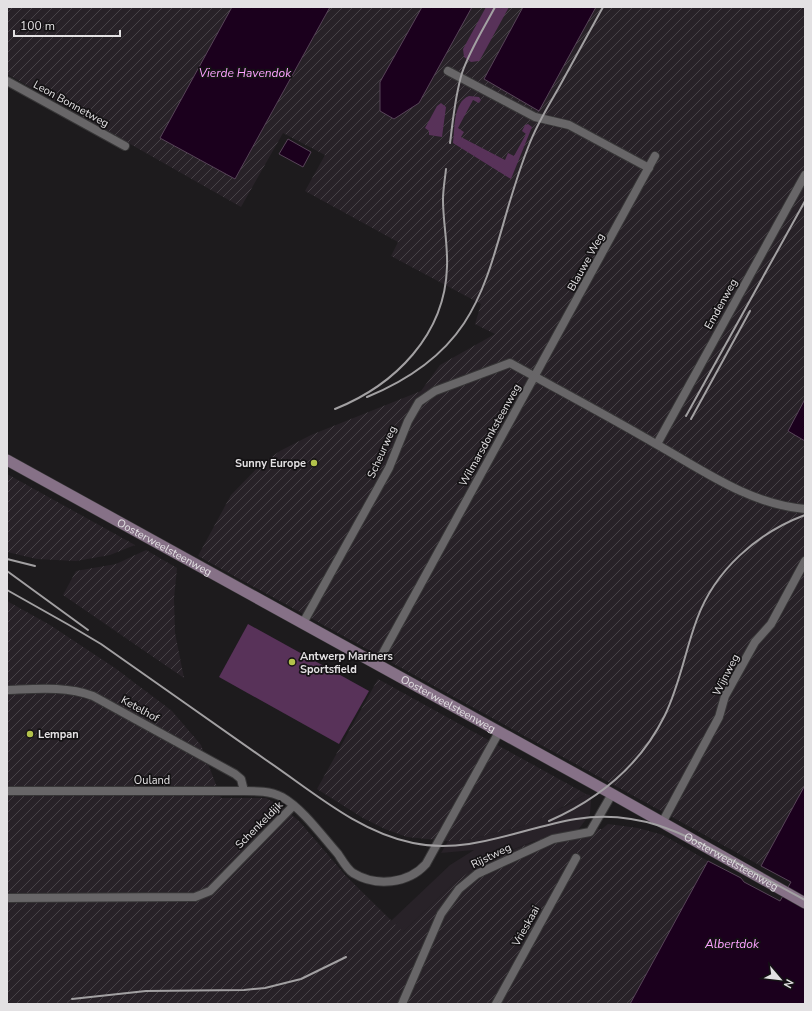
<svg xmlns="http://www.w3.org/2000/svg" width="812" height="1011" viewBox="0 0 812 1011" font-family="'Nunito Sans',sans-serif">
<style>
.built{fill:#282228}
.industrial{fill:url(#industrial-furrows)}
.grass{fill:#583259}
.water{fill:#1b001d;stroke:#574458}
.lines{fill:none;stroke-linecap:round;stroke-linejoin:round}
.minor-casing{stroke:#373637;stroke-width:10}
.secondary-casing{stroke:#373637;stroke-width:12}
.minor{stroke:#686668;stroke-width:8}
.secondary{stroke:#867187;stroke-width:11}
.rail{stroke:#a2a0a2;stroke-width:2}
.poi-dot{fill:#b3c24b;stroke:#141214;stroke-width:1.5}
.labels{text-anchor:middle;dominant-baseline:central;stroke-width:3.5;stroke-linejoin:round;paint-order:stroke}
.street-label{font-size:11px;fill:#e3e1e3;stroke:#141214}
.poi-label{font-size:11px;font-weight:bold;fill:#e3e1e3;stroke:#141214;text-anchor:start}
.water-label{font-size:12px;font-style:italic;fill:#fca2ff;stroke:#141214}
</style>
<defs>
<pattern id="industrial-furrows" width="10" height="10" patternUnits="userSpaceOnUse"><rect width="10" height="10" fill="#282228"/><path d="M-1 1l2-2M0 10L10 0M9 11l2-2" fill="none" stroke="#474247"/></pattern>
</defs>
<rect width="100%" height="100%" fill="#1d1b1d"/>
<path class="built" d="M586 794 590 795 591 801 590 814 578 830 532 842 497 856 474 868 453 884 403 932 13 1004 374 937 450 865 474 850 441 853 448 841 467 840 519 827 566 806Z"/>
<g class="industrial">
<path d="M7 7H232L160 138 235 179 330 7H523L484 79 539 110 596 7H805V399L788 431 805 441V785L761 866 198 556 231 495 260 465 280 451 311 435 421 391 440 365 495 334 475 324 481 304 391 256 398 242 305 191 325 155 283 133 241 207 7 74Z"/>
<path d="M7 474 135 545 110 555 76 561 37 559 7 552Z"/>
<path d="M146 550 177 568 174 598 175 633 184 678 63 595 76 571 116 564Z"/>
<path d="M7 601 50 625 115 668 172 711 201 745 221 798H266L279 805 299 821 346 876 403 932 453 884 474 868 497 856 549 836 583 829H602L608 824 638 828 663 835 708 861 630 1004H7Z"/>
<path d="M378 679 586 794 544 817 519 827 467 840 448 841 407 837 385 829 363 818 317 789Z"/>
</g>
<g class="grass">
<path d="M486 7H509L481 58 479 61 471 62 464 57 463 49Z"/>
<path d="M469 96 479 97 481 100 479 103 473 100 458 128 464 132 461 137 505 160 508 153 514 156 526 134 522 131 525 125 528 124 532 127 511 179 453 143C455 129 453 102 469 96Z"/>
<path d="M441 103 446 107 442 137 429 135V131L425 128 437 106Z"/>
<path d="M248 624 369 691 339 744 219 677Z"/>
</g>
<g class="water">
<path d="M232 7H330L235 179 160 138Z"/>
<path d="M422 7H472L419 103 394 119 380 111V82Z"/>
<path d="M523 7H596L539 111 484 79Z"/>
<path d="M288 139 311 152 303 167 279 154Z"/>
<path d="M805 399V441L788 431Z"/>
<path d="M805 785V1004H630L708 861 741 878 744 882 780 901 791 882 761 866Z"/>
</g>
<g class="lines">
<defs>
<g id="minor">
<path d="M448 71 535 117 569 125 649 168"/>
<path d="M7 81 125 146"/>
<path d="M657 444 805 175"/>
<path d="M303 623 389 468 408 421 419 402 435 391 510 363C559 390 608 416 656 444 704 471 749 504 805 509"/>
<path d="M377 664 655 156"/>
<path d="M7 690C36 689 66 686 93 696L235 774 241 779 244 791"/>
<path d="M7 791H244C257 791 270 791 282 797 303 809 322 836 338 854 342 860 347 869 353 873 376 887 408 884 426 864L499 732"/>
<path d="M662 823 719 717 725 696 755 642 771 624 805 561"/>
<path d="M7 898 195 897 210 891 293 806"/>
<path d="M402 1004 441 914 459 889 477 874 553 839 590 832 612 794"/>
<path d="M496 1004 576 858"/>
</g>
<g id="secondary">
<path id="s1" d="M7 460 612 794 805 903"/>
</g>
</defs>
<use href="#minor" class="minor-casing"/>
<use href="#secondary" class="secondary-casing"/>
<use href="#minor" class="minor"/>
<use href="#secondary" class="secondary"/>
<g class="rail">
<path d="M450 143C453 120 455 96 462 73 470 50 484 28 495 7"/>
<path d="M367 397C498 343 484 258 529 145 536 126 547 108 558 89 573 62 588 34 603 7"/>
<path d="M335 409C395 385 445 335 447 267 448 244 443 222 443 200 443 189 445 179 446 169"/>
<path d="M686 416 805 201"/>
<path d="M691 419 750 311"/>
<path d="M7 559 35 566"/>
<path d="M7 571 88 630"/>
<path d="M7 590 69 625 101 644C156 683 211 721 266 760 312 791 358 832 413 843 469 855 521 828 576 819 637 809 681 832 732 860 757 874 781 887 805 900"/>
<path d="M549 821C599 799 641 764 665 715 680 684 685 651 697 619 715 570 757 533 805 515"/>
<path d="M72 999 146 991 244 990 265 988 301 979 346 957"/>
</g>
</g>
<g class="poi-dot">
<circle cx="314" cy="463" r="4"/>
<circle cx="292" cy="662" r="4"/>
<circle cx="30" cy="734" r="4"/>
</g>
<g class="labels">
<g class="street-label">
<text transform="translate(71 104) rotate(29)">Leon Bonnetweg</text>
<text transform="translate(586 262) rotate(-61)">Blauwe Weg</text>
<text transform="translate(721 304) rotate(-61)">Emdenweg</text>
<text transform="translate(490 435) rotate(-61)">Wilmarsdonksteenweg</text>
<text transform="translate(382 452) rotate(-66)">Scheurweg</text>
<text stroke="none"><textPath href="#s1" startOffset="180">Oosterweelsteenweg</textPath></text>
<text transform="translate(726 675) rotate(-63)">Wijnweg</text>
<text stroke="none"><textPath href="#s1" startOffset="504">Oosterweelsteenweg</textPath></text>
<text transform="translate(140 709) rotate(29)">Ketelhof</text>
<text x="152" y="780">Ouland</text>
<text transform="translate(259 825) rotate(-45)">Schenkeldijk</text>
<text transform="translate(491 856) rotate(-26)">Rijstweg</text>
<text stroke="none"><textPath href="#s1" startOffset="828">Oosterweelsteenweg</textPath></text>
<text transform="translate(526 926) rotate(-61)">Vrieskaai</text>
</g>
<g class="poi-label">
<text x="306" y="463" text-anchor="end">Sunny Europe</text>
<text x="300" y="656">Antwerp Mariners<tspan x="300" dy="13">Sportsfield</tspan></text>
<text x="38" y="734">Lempan</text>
</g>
<g class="water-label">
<text x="245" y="73">Vierde Havendok</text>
<text x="732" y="944">Albertdok</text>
</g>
</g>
<rect width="812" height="1011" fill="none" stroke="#e3e1e3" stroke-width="16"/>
<g transform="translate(780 979) rotate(118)" stroke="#141214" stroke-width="3" paint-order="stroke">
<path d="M0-3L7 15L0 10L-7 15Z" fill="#e3e1e3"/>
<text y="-6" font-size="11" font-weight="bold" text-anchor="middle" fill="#e3e1e3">N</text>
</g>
<path d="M14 30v6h106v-6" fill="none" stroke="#e3e1e3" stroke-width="2"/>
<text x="20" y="30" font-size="12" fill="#e3e1e3" stroke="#141214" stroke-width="3" paint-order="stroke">100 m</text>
</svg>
